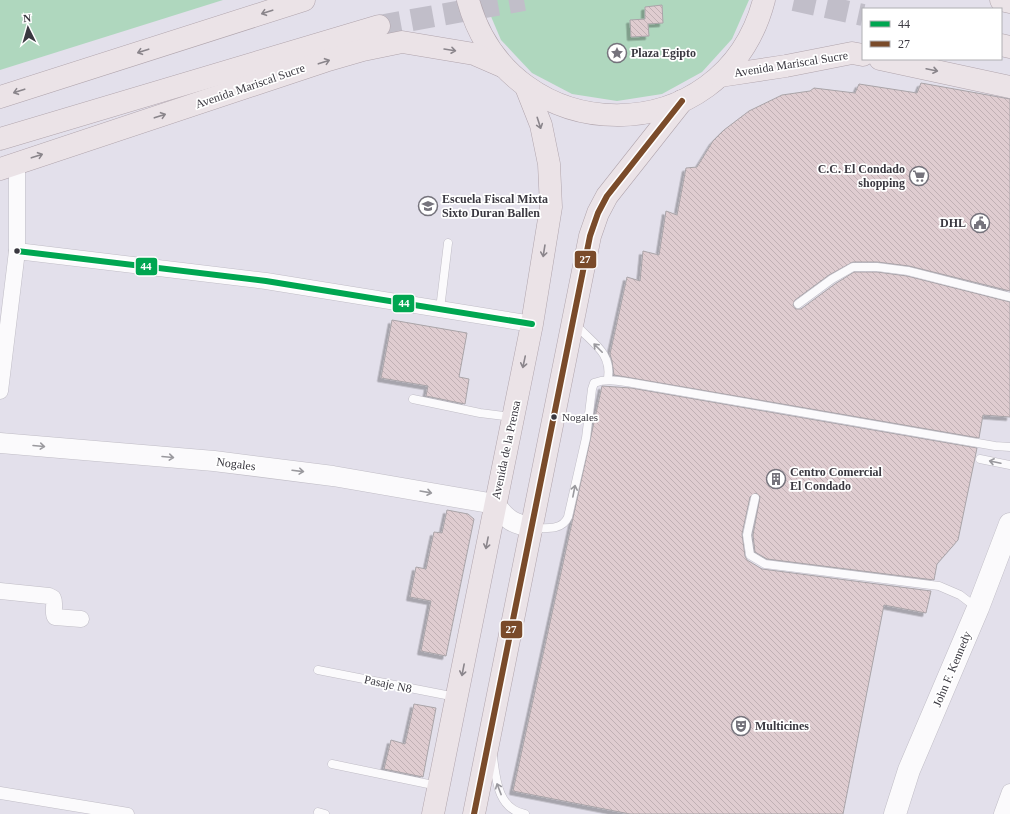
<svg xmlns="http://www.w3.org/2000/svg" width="1010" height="814" viewBox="0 0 1010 814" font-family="Georgia,serif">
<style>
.green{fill:#afd7be}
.building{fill:url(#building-back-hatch);stroke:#a9a4a8;filter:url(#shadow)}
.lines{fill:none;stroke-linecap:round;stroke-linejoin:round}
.primary-tunnel{stroke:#c1bec9;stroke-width:22;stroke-dasharray:22 11;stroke-linecap:butt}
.service-casing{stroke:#c0bdc6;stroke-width:9}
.pedestrian-casing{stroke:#c0bdc6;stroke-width:13}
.minor-casing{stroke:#c0bdc6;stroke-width:17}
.tertiary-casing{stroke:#c0bdc6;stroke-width:21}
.secondary-casing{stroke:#c0bdc6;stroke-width:23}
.primary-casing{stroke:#b0a4ac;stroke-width:23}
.service{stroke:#fbfafc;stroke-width:8}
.pedestrian{stroke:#fbfafc;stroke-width:12}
.minor{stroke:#fbfafc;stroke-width:16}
.tertiary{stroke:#fbfafc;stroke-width:20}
.secondary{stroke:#fbfafc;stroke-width:22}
.primary{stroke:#ebe3e7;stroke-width:22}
.bus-1-casing{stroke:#fff;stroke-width:9}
.bus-2-casing{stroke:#fff;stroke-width:9}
.bus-1{stroke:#00a651;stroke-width:6}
.bus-2{stroke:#7a4b2a;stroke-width:6}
.oneway{stroke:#8a858b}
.oneway2{stroke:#9a999e}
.bus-dot{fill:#3a3840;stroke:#fff;stroke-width:1.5}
.labels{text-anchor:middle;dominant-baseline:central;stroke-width:3.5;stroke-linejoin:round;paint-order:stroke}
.bus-label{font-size:11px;fill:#3a3840;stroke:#fff;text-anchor:start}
.poi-label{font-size:12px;font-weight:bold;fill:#3a3840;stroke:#fff;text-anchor:start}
.street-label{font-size:12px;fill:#3a3840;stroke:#fff}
.line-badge{stroke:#fff;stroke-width:1.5}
.badge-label{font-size:11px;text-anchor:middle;font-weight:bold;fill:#fff}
</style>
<defs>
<pattern id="building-back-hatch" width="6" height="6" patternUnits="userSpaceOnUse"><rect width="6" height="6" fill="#dfccd0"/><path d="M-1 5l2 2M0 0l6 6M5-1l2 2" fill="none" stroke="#c0b0b4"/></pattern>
<filter id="shadow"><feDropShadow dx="-3.5" dy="3.5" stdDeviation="0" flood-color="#0004"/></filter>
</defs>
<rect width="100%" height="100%" fill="#e3e0eb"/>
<g class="green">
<path d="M0 0H223L0 70Z"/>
<path d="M484 0H749L732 39 702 72 662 94 617 101 572 94 532 73 501 40Z"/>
</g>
<g class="building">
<path d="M662 5 663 23 648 24 649 36 631 37 630 20 645 19V7Z"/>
<path d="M921 83 1010 99V291L909 266 877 262H853L829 275 795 300 793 305 796 309H801L835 284 854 272H877L907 276 1010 302V417L983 415 979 438 614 375 612 361 610 354 627 277 640 281 643 251 659 255 666 211 677 215 686 168 697 167 713 141 724 130 749 111 782 95 810 91 814 88 855 93 859 84 917 93Z"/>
<path d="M392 320 467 333 459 377 469 379 465 404 426 396 428 386 381 378Z"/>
<path d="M602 386 631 388 977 448 958 540 937 564 934 580 767 559 755 552 753 535 760 497 756 493 750 497 742 534 745 556 747 560 762 569 931 591 926 613 884 605 843 814H630L513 791Z"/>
<path d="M447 510 468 514 474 519 446 656 421 651 431 601 410 597 416 567 426 569 434 532 442 533Z"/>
<path d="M414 704 436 708 423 777 384 769 391 740 405 744Z"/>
</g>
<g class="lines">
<g class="primary-tunnel">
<path d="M794 0 863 15"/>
<path d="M379 26 524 0"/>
</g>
<defs>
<g id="service">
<path d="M798 304 832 279 853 267H877L908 271 1010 297"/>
<path d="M440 309 448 243"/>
<path d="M575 324C592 343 612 352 608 379"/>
<path d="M413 399 480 413 512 417"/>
<path d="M980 459 1010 465"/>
<path d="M755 498 747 535 750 555 765 564 939 586 960 595 977 608"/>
<path d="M533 528C545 528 562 531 568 517L586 438 592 389 594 383C607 378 618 381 632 383L995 446 1010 447"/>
<path d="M318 670 456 697"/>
<path d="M493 757C496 780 498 809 525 814"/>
<path d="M332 764 438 786"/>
<path d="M318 812 325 814"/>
</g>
<path id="pedestrian" d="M0 793 128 814"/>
<g id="minor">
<path d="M17 251 266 281 532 324"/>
<path d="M0 391 17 251V163"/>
<path d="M0 591 49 596 53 598C56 604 52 612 55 617L81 619"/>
<path d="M1002 814 1010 792"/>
</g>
<path id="tertiary" d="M0 443 214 461 333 476 495 504C508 521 512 523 533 528"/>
<path id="secondary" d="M895 814 909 770 978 608 1010 524"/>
<g id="primary">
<path d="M468 0C510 153 724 154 764 0"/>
<path d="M1001 0 1010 2"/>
<path d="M1001 45 1010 47"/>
<path d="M880 59 1010 87"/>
<path d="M720 76 786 66 852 53 863 55"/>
<path d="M0 97 304 0"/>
<path d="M0 139 379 26"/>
<path d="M0 169 325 61 363 50 402 42 474 54 504 67"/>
<path d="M433 814 532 324 551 207 549 164 541 125 526 87"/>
<path d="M474 814 590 236 598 213 607 196 682 101"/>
</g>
</defs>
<use href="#service" class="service-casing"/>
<use href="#pedestrian" class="pedestrian-casing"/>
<use href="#minor" class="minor-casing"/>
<use href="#tertiary" class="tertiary-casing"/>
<use href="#secondary" class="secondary-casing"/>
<use href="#primary" class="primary-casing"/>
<use href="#service" class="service"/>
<use href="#pedestrian" class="pedestrian"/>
<use href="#minor" class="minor"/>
<use href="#tertiary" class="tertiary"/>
<use href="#secondary" class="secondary"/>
<use href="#primary" class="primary"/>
<defs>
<path id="bus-1" d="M17 251 266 281 532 324"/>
<path id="bus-2" d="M474 814 590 236 598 213 607 196 682 101"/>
</defs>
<use href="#bus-1" class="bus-1-casing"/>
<use href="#bus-2" class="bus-2-casing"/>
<use href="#bus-1" class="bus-1"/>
<use href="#bus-2" class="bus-2"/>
</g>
<defs><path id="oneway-shaft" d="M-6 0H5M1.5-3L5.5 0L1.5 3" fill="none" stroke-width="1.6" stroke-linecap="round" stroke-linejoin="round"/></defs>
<g class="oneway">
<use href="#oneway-shaft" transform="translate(267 12) rotate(162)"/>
<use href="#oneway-shaft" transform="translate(450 50) rotate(9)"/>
<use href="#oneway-shaft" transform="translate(143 51) rotate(162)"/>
<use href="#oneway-shaft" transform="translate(324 62) rotate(-18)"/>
<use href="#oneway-shaft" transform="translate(932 70) rotate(12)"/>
<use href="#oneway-shaft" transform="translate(19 91) rotate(162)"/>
<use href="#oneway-shaft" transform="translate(160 116) rotate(-18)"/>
<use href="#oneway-shaft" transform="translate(539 123) rotate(72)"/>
<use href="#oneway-shaft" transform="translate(37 156) rotate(-18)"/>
<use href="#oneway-shaft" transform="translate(544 251) rotate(99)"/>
<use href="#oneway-shaft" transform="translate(524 362) rotate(102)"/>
<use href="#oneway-shaft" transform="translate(487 543) rotate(101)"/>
<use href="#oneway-shaft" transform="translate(463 670) rotate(101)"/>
</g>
<g class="oneway2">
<use href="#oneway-shaft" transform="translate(598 348) rotate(-135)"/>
<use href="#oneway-shaft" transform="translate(39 446) rotate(5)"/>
<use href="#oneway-shaft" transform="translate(168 457) rotate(5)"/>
<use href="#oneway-shaft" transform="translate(995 462) rotate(-168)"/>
<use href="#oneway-shaft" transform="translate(298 471) rotate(7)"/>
<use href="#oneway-shaft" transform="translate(574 491) rotate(-79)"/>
<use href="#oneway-shaft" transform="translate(426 492) rotate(10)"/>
<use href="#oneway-shaft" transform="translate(499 789) rotate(-111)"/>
</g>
<defs>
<symbol id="sight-ring" viewBox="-11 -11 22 22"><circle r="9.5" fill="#fff" stroke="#75737c" stroke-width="1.5"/><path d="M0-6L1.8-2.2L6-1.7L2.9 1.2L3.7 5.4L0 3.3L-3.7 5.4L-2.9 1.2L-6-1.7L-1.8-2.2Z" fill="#75737c"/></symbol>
<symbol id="supermarket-ring" viewBox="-11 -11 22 22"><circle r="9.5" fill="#fff" stroke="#75737c" stroke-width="1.5"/><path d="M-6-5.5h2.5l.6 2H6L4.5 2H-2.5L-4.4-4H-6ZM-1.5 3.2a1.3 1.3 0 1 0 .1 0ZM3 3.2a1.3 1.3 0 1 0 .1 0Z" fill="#75737c"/></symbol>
<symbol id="school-ring" viewBox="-11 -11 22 22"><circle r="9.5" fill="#fff" stroke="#75737c" stroke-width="1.5"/><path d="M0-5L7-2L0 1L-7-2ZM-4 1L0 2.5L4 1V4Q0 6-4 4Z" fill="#75737c"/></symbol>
<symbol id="civic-ring" viewBox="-11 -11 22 22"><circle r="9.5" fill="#fff" stroke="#75737c" stroke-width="1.5"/><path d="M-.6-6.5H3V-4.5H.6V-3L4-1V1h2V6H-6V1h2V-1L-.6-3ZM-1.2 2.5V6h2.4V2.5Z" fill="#75737c"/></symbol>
<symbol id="building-ring" viewBox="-11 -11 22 22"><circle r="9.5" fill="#fff" stroke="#75737c" stroke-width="1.5"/><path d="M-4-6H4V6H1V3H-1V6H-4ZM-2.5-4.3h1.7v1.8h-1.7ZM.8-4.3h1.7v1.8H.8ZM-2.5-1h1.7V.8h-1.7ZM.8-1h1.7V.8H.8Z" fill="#75737c"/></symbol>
<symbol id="theatre-ring" viewBox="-11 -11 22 22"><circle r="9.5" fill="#fff" stroke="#75737c" stroke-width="1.5"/><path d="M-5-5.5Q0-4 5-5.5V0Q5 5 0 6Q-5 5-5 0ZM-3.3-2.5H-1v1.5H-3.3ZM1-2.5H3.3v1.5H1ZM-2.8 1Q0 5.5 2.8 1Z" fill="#75737c"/></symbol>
</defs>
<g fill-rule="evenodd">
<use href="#sight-ring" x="606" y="42" width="22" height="22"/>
<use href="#supermarket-ring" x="908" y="165" width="22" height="22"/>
<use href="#school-ring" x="417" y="195" width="22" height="22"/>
<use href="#civic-ring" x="969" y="212" width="22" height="22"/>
<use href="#building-ring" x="765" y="468" width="22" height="22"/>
<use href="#theatre-ring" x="730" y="715" width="22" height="22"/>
</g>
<g class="bus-dot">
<circle cx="17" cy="251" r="3.5"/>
<circle cx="554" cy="417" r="3.5"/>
</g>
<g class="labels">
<g class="bus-label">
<text x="562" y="417">Nogales</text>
</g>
<g class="poi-label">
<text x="631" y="53">Plaza Egipto</text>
<text x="905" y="169" text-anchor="end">C.C. El Condado<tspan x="905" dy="14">shopping</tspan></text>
<text x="442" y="199">Escuela Fiscal Mixta<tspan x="442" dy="14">Sixto Duran Ballen</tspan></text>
<text x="966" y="223" text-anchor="end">DHL</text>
<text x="790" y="472">Centro Comercial<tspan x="790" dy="14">El Condado</tspan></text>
<text x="755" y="726">Multicines</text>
</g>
<g class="street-label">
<text transform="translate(791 64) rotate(-9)">Avenida Mariscal Sucre</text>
<text transform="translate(250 86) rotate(-19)">Avenida Mariscal Sucre</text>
<text transform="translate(506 450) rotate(-78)">Avenida de la Prensa</text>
<text transform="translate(236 464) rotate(7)">Nogales</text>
<text transform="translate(952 669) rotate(-67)">John F. Kennedy</text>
<text transform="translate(388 684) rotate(12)">Pasaje N8</text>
</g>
</g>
<g class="line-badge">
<rect x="574" y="250" width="23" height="19" rx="4" fill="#7a4b2a"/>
<rect x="135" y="257" width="23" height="19" rx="4" fill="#00a651"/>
<rect x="392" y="294" width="23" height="19" rx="4" fill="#00a651"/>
<rect x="500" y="620" width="23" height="19" rx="4" fill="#7a4b2a"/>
</g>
<g class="badge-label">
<text x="585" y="263">27</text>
<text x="146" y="270">44</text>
<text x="404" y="307">44</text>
<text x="511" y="633">27</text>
</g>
<rect x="862" y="8" width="140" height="52" fill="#ffffff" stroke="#b0afb3"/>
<rect x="870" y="21" width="20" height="6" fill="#00a651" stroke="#b0afb3"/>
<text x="898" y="28" font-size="12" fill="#3a3840">44</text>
<rect x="870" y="41" width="20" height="6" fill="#7a4b2a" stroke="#b0afb3"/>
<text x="898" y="48" font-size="12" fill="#3a3840">27</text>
<g transform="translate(28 28) rotate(355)" stroke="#ffffff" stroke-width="3" paint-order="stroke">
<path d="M0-3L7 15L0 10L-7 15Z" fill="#3a3840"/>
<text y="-6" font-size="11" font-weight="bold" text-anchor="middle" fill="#3a3840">N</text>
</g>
</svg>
